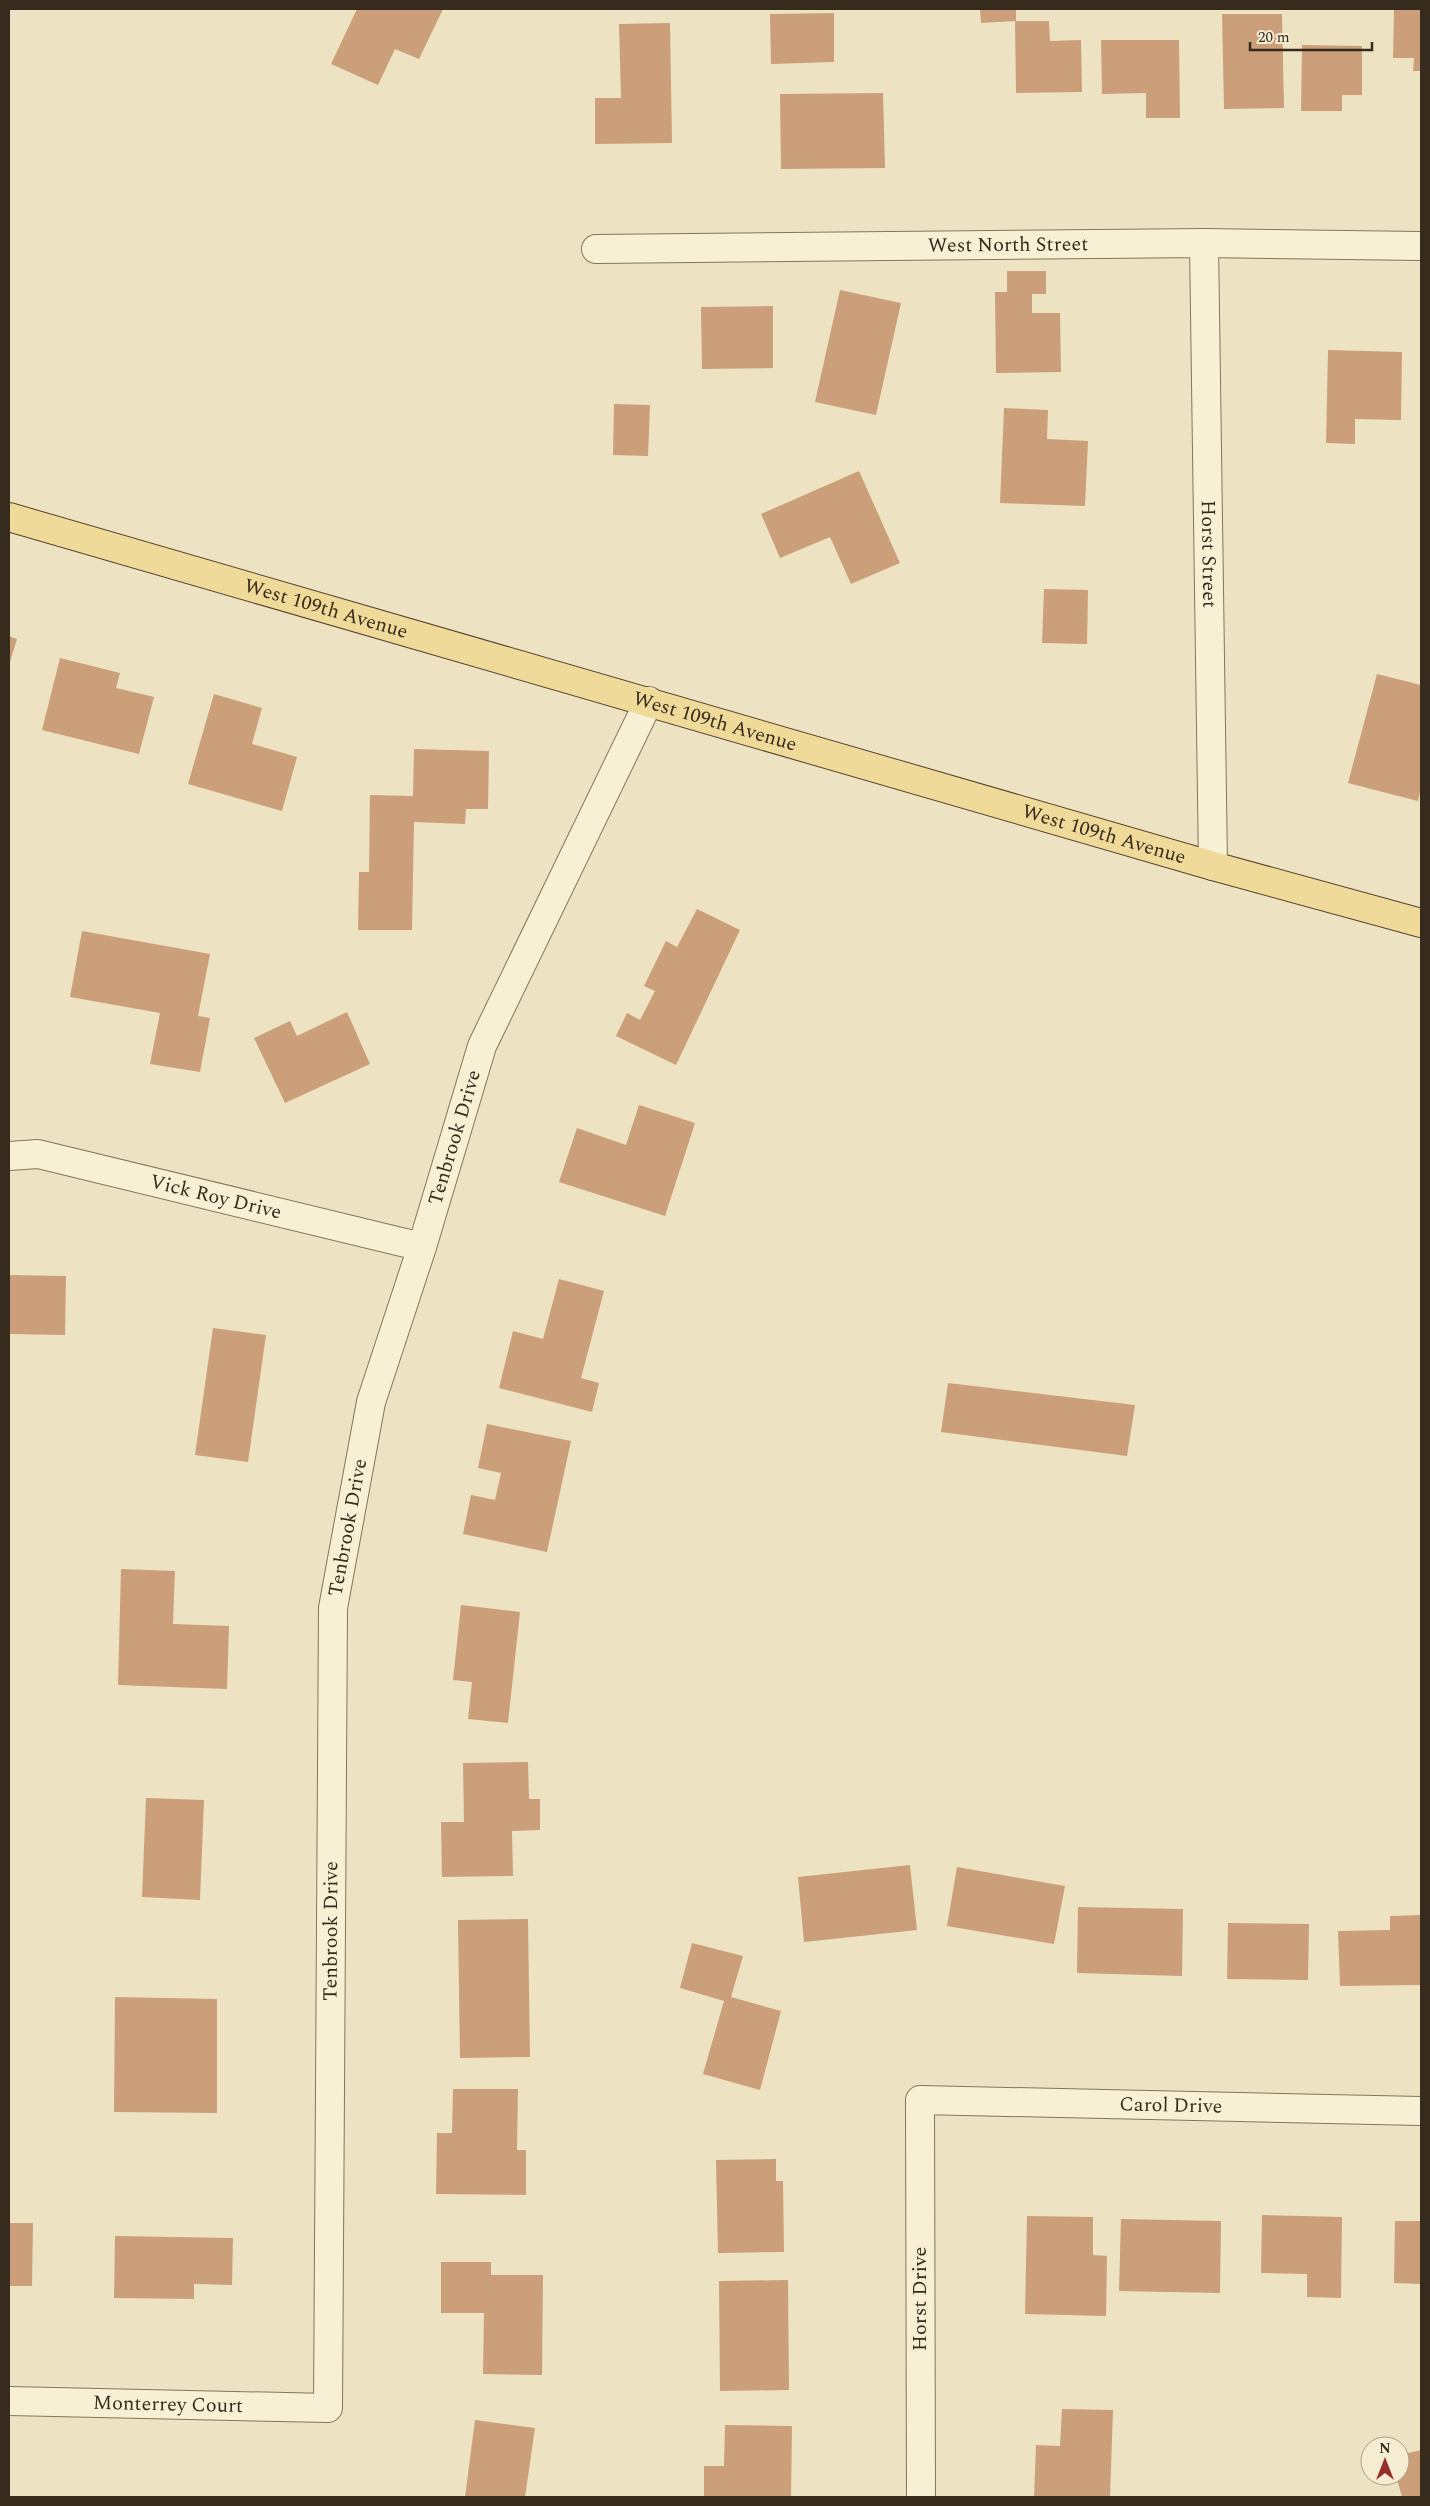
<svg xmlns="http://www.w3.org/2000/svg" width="1430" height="2506" viewBox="0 0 1430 2506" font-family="Spectral,serif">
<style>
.building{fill:#cb9f79}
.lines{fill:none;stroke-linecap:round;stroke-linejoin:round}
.minor-casing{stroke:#87745a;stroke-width:30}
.major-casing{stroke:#55422e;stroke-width:30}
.minor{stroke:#f8f0d5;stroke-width:28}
.major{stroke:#f0da9a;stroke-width:28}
.labels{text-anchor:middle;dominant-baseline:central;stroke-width:4.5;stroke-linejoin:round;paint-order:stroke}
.street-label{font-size:20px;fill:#372b1e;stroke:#f5ecd2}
</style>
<rect width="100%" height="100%" fill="#ede3c2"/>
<g class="building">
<path d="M357 9H443L419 59 395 49 378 85 331 64Z"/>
<path d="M980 9H1016V21L981 23Z"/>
<path d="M1394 9H1421V71H1413L1414 58H1393Z"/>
<path d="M834 13V62L771 64 770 14Z"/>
<path d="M1222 14H1282L1284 108 1224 109Z"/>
<path d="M1015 21H1049L1050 41 1081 40 1082 92 1016 93Z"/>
<path d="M670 23 672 143 595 144V98H621L619 24Z"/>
<path d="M1101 40H1179L1180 118H1146V93L1102 94Z"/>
<path d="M1302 45 1362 46V95H1342V111H1301Z"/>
<path d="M883 93 885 168 781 169 780 94Z"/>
<path d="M1007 271H1046V294H1032V313H1060L1061 372 996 373 995 292H1007Z"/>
<path d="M840 290 901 303 876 415 815 402Z"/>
<path d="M773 306V368L702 369 701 307Z"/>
<path d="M1328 350 1402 352 1401 420 1355 419V444L1326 443Z"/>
<path d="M614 404 650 405 648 456 613 455Z"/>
<path d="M1004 408 1048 410 1047 439 1088 441 1085 506 1000 503Z"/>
<path d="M859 471 900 563 851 584 830 537 780 558 761 514Z"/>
<path d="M1044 589 1088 590 1087 644 1042 643Z"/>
<path d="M9 636 17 639 9 665Z"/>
<path d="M60 658 120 673 116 688 154 697 139 754 42 730Z"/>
<path d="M1377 674 1421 685V788L1418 801 1348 783Z"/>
<path d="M214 694 262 708 252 744 297 757 282 811 188 784Z"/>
<path d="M414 749 489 751 488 809H466L465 824 414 822 412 930H358L359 872H369L370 795 413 796Z"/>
<path d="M697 909 740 930 676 1065 616 1036 627 1013 640 1020 655 991 644 986 666 941 677 947Z"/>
<path d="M82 931 210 954 198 1016 210 1018 200 1072 150 1064 160 1013 70 997Z"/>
<path d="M347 1012 370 1064 285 1103 254 1038 290 1021 297 1036Z"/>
<path d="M639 1105 695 1123 665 1216 559 1182 577 1128 626 1145Z"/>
<path d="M9 1275 66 1276 65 1335 9 1334Z"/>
<path d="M559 1279 604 1291 581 1378 599 1383 592 1412 499 1388 513 1331 543 1339Z"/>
<path d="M213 1328 266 1335 248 1462 195 1455Z"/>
<path d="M948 1383 1135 1405 1127 1456 941 1432Z"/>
<path d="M487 1424 571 1441 547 1552 463 1534 471 1495 495 1500 501 1473 478 1468Z"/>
<path d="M121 1569 175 1571 173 1624 229 1626 227 1689 118 1685Z"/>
<path d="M461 1605 520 1612 508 1723 468 1719 472 1682 453 1680Z"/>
<path d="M528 1762 529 1799H540V1830L512 1831 513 1876 442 1877 441 1822H464L463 1763Z"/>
<path d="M146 1798 204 1800 200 1900 142 1897Z"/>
<path d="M910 1865 917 1930 804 1942 798 1877Z"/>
<path d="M957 1867 1065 1886 1054 1944 947 1926Z"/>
<path d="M1078 1907 1183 1909 1182 1976 1077 1973Z"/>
<path d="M1421 1915V1985L1340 1986 1338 1931 1390 1930V1916Z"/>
<path d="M528 1919 530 2057 460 2058 458 1920Z"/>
<path d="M1228 1923 1309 1924 1308 1980 1227 1979Z"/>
<path d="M692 1943 743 1956 731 1997 781 2011 760 2090 703 2074 724 2001 680 1988Z"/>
<path d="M115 1997 217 1999V2113L114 2112Z"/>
<path d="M453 2089H518L517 2150H526V2195L436 2194 437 2133H452Z"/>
<path d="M776 2159V2181H783L784 2252 718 2253 716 2160Z"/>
<path d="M1262 2215 1342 2217 1341 2298 1307 2297V2274L1261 2273Z"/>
<path d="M1027 2216 1093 2217V2255L1107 2256 1106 2316 1025 2314Z"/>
<path d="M1121 2219 1221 2221 1220 2293 1119 2291Z"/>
<path d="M1395 2221H1421V2284L1394 2283Z"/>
<path d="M9 2223H33L32 2286H9Z"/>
<path d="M115 2236 233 2238 232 2285 194 2284V2299L114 2298Z"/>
<path d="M441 2262H491V2275H543L542 2375 483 2374 484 2313H441Z"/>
<path d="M788 2280 789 2390 720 2391 719 2281Z"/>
<path d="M1062 2409 1113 2410 1110 2497H1034L1036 2445 1060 2446Z"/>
<path d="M475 2420 535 2428 525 2497H465Z"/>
<path d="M725 2425 792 2426 791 2497H704V2466H724Z"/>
<path d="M1421 2450V2497H1402L1396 2476H1400V2455Z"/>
</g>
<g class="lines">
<defs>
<g id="minor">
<path id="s1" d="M1204 243 1213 866"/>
<path id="s2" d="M596 249 1204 243 1421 246"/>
<path id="s3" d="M9 1156 38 1154 422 1247"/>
<path id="s4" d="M9 2401 328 2408 333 1608 371 1402 422 1247 482 1046 649 701"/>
<path id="s5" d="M921 2497 920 2100 1421 2111"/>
</g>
<g id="major">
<path id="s6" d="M9 517 1213 866 1421 923"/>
</g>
</defs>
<use href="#minor" class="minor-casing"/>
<use href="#major" class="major-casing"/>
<use href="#minor" class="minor"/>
<use href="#major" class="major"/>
</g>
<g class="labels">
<g class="street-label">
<text stroke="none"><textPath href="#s2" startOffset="412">West North Street</textPath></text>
<text stroke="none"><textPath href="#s1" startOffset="311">Horst Street</textPath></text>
<text stroke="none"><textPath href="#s6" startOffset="330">West 109th Avenue</textPath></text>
<text stroke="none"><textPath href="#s6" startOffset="735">West 109th Avenue</textPath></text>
<text stroke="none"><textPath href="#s6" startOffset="1140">West 109th Avenue</textPath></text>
<text stroke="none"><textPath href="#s4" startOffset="1606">Tenbrook Drive</textPath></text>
<text stroke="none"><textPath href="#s3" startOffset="212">Vick Roy Drive</textPath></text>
<text stroke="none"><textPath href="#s4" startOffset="1201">Tenbrook Drive</textPath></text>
<text stroke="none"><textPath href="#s4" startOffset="796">Tenbrook Drive</textPath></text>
<text stroke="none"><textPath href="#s5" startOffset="648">Carol Drive</textPath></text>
<text transform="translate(920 2299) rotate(-90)">Horst Drive</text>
<text stroke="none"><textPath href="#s4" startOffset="159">Monterrey Court</textPath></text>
</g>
</g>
<rect width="1430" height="2506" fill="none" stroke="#372b1e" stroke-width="20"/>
<g transform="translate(1385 2461)"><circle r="24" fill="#f5ecd2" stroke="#a99f8a"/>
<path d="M0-4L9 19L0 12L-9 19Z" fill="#952f2b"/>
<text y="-8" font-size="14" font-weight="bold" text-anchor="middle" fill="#372b1e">N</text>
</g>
<path d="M1250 42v8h122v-8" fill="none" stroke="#372b1e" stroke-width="2.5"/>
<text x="1258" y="42" font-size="15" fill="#372b1e" stroke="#f5ecd2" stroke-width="4" paint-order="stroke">20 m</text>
</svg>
